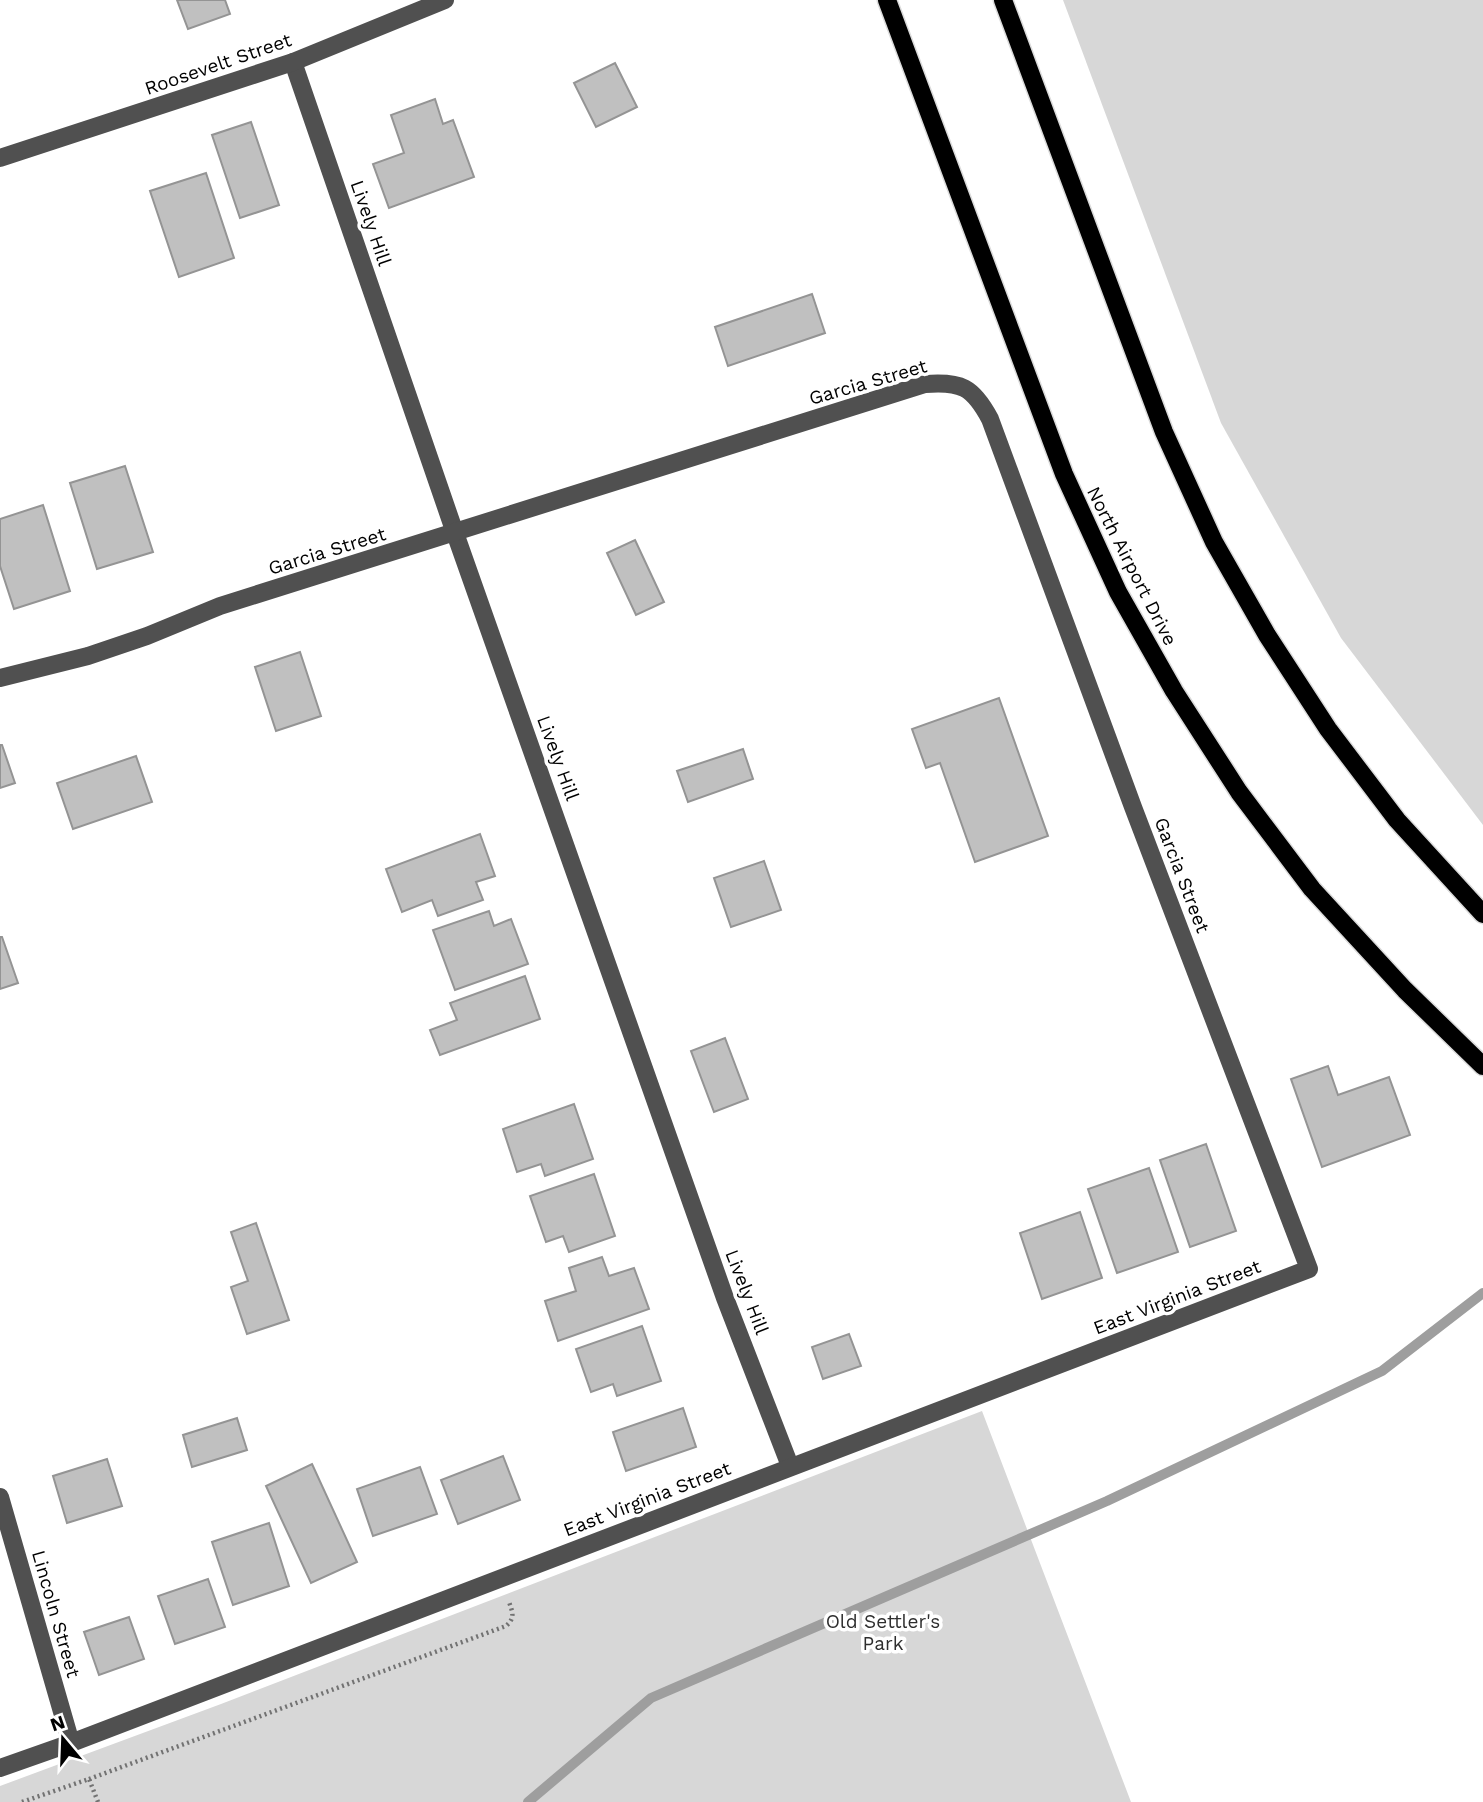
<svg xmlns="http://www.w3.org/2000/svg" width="1483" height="1802" viewBox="0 0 1483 1802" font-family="'Work Sans',sans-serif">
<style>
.green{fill:#d7d7d7}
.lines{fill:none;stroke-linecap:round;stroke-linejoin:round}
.stream{stroke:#9e9e9e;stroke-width:10}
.building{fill:#c0c0c0;stroke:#949494;stroke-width:2}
.major-casing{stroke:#dbdbdb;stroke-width:21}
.path{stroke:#727272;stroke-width:4.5;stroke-dasharray:2 3.5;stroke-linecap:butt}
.minor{stroke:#505050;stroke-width:18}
.major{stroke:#000;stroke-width:18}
.labels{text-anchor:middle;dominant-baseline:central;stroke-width:7;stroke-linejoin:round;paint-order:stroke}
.street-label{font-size:19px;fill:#000;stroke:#fff}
.park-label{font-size:19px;fill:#2e2e2e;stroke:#fff}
</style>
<rect width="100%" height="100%" fill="#fff"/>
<g class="green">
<path d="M1063 0H1483V825L1341 638 1221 423Z"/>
<path d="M982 1411 1131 1802H0V1786L221 1704Z"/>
</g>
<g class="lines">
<path class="stream" d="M528 1802 651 1698 1107 1501 1382 1371 1483 1293"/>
</g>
<g class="building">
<path d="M177 0H225L230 14 188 29Z"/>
<path d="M615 63 637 107 596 127 574 83Z"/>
<path d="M435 99 443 124 453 120 474 177 389 208 373 164 404 153 391 115Z"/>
<path d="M251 122 279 205 240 218 212 135Z"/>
<path d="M206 173 234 258 179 277 150 191Z"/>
<path d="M812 294 825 333 728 366 715 327Z"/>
<path d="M125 466 153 552 97 569 70 483Z"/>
<path d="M43 505 70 591 14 609 0 566V519Z"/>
<path d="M635 540 664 602 636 615 607 553Z"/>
<path d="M300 652 321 716 276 731 255 667Z"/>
<path d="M999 698 1048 836 975 862 940 763 926 768 912 729Z"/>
<path d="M0 745H2L15 783 0 788Z"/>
<path d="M743 749 753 779 688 802 677 771Z"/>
<path d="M136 756 152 802 73 829 57 783Z"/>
<path d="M480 834 495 876 476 882 483 900 438 916 432 900 402 912 386 869Z"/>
<path d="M764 861 781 910 731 927 714 878Z"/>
<path d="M489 911 494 926 511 919 528 964 455 990 433 930Z"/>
<path d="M0 937H2L18 983 0 989Z"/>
<path d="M525 976 540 1019 440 1055 430 1030 457 1020 450 1003Z"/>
<path d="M725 1038 748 1099 714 1112 691 1051Z"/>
<path d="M1328 1066 1338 1095 1389 1077 1410 1135 1322 1167 1291 1079Z"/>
<path d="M574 1104 593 1159 545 1176 541 1164 517 1172 503 1129Z"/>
<path d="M1206 1144 1236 1231 1190 1247 1160 1160Z"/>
<path d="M1149 1168 1178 1252 1117 1273 1088 1189Z"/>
<path d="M594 1174 615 1236 569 1252 563 1236 546 1242 530 1196Z"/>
<path d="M1080 1212 1102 1278 1042 1299 1020 1233Z"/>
<path d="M256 1223 289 1320 247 1334 231 1287 248 1281 231 1232Z"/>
<path d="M602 1257 609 1276 634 1268 649 1309 558 1341 545 1301 576 1291 569 1268Z"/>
<path d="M642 1326 661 1381 617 1396 613 1384 591 1392 576 1349Z"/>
<path d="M849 1334 861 1366 823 1379 812 1347Z"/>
<path d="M683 1408 696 1447 626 1471 613 1432Z"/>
<path d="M237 1418 247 1450 192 1467 183 1435Z"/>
<path d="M503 1456 520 1500 458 1524 441 1480Z"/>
<path d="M107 1459 122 1506 67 1523 53 1476Z"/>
<path d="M312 1464 357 1562 311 1583 266 1486Z"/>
<path d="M420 1467 437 1514 373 1536 357 1489Z"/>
<path d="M269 1523 289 1586 233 1605 212 1542Z"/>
<path d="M208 1579 225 1627 175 1644 158 1596Z"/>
<path d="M129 1617 144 1659 99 1675 84 1632Z"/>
</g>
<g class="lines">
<defs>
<g id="major">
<path d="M887 0 1064 474 1118 592 1174 691 1239 792 1312 889 1405 990 1483 1066"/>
<path d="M1003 0 1164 432 1214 542 1267 635 1328 729 1397 820 1483 914"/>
</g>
</defs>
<use href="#major" class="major-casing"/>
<g class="path">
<path d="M89 1779 506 1626C515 1618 513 1613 509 1602"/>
<path d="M22 1802 89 1779 98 1802"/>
</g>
<g class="minor">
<path d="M293 62 455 533 725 1298 790 1466"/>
<path d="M0 158 293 62 445 0"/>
<path d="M0 678 88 656 147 636 220 606 925 384C961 381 973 387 990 419L1133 807 1309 1269 71 1743 0 1768"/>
<path d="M0 1497 71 1743"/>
</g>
<use href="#major" class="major"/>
</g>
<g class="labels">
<g class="street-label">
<text transform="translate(218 64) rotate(-19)">Roosevelt Street</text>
<text transform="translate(371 223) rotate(71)">Lively Hill</text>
<text transform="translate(868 382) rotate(-16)">Garcia Street</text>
<text transform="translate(327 551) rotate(-17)">Garcia Street</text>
<text transform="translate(1132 566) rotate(63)">North Airport Drive</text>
<text transform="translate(558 758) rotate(70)">Lively Hill</text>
<text transform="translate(1182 875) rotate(69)">Garcia Street</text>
<text transform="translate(747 1292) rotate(69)">Lively Hill</text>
<text transform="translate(1177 1297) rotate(-21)">East Virginia Street</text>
<text transform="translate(647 1499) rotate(-21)">East Virginia Street</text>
<text transform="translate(56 1614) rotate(74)">Lincoln Street</text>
</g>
<g class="park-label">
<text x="883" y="1621">Old Settler's<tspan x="883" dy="22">Park</tspan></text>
</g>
</g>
<g transform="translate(63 1739) rotate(341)" stroke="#ffffff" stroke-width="5" paint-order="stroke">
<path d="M0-5L12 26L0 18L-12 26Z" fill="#000000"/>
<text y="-10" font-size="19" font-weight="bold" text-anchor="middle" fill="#000000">N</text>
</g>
</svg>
